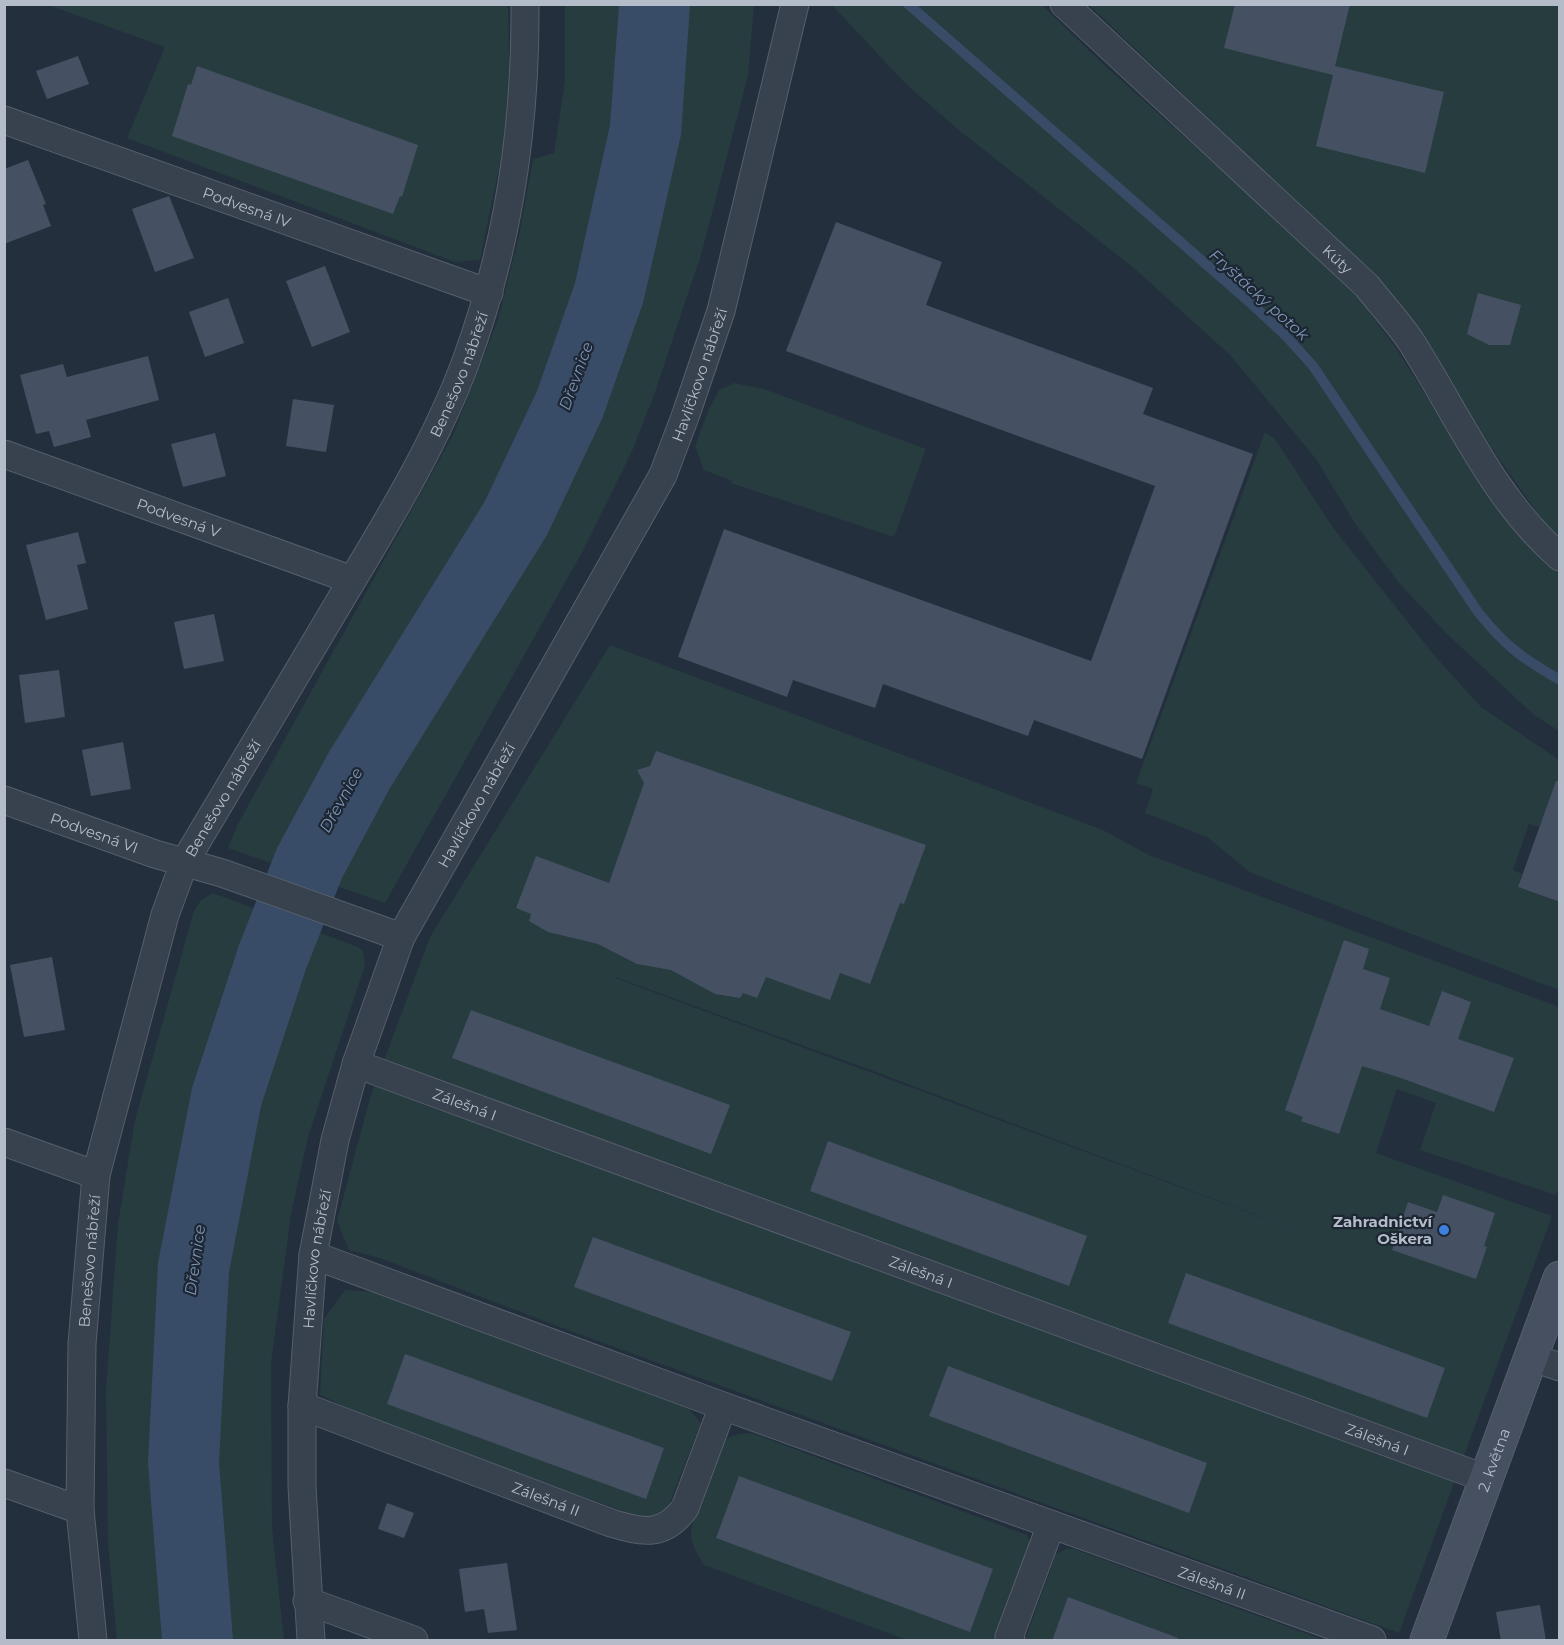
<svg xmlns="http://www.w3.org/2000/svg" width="1564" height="1645" viewBox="0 0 1564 1645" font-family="Montserrat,sans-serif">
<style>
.green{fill:#263c3f;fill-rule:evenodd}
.water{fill:#394c67}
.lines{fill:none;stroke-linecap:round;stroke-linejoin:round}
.stream{stroke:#394c67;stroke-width:10}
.building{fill:#455162}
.street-casing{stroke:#565f6c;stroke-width:29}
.secondary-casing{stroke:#565f6c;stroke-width:35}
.street{stroke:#38414e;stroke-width:27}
.secondary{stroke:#465061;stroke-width:33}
.shop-dot{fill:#3f7fe0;stroke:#1d2633;stroke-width:2}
.labels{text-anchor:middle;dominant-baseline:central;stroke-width:4.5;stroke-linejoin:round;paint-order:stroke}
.street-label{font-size:15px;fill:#b4bcc9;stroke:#1d2633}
.poi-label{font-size:15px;font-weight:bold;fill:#b4bcc9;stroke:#1d2633;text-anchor:end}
.water-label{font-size:16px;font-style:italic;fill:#7c92b1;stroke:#1d2633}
</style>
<rect width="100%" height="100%" fill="#242f3e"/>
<g class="green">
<path d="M831 4 1042 5 1102 63 1218 167 1337 269 1396 348 1464 456 1530 547 1559 572V731L1534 715 1446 633 1399 583 1356 525 1316 459 1231 356 1135 269 955 127 905 83Z"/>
<path d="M48 5H508L510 115 480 260 455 262 127 138 165 47Z"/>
<path d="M565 5H754L748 76 701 255 653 398 633 449 585 547 385 903 228 848 238 824 453 435 498 320 519 236 533 159 554 153 565 81Z"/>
<path d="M1089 5H1559V537L1550 531 1361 263Z"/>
<path d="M734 383 764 389 926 449 894 537 731 483 732 481 704 470 695 446 708 411 719 390Z"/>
<path d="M1265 432 1275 439 1334 529 1434 655 1481 707 1559 760V828L1541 822 1539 827 1529 824 1513 870 1522 874 1518 887 1559 902V990L1251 873 1207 837 1145 813 1153 789 1136 783Z"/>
<path d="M610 645 1103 830 1149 855 1559 1007 1560 1184 1556 1195 1420 1150 1436 1103 1397 1089 1376 1153 1552 1216 1399 1633 565 1329 380 1258 349 1250 337 1221 370 1098 430 937ZM615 977 865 1068 1299 1231 615 978Z"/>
<path d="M213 893 358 947 363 951 365 965 308 1137 291 1214 271 1363 272 1528 284 1640H117L108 1544 106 1390 118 1224 135 1120 194 911 201 900Z"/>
<path d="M345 1290 377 1292 689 1409 701 1423 665 1515 647 1520 369 1418 320 1395 324 1319Z"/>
<path d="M751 1433 1027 1535 1035 1552 1002 1640H907L704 1565C699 1556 691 1545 691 1534 691 1520 715 1449 724 1441 733 1434 740 1434 751 1433Z"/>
<path d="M1066 1549H1074L1324 1640H1025L1056 1554Z"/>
</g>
<path class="water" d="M619 5H690L681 135 643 303 602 419 547 535 390 788 342 878 306 969 261 1106 229 1272 219 1462 233 1640H162L148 1463 158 1263 192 1088 239 945 277 848 329 752 485 501 537 391 575 283 610 125Z"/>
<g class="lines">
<path class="stream" d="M908 4 1255 307 1285 335 1313 366 1478 612C1505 646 1522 658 1560 680"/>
</g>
<g class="building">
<path d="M1235 4H1350L1335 66 1444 92 1425 173 1316 146 1334 71 1333 75 1224 48Z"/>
<path d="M78 56 89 84 47 99 36 71Z"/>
<path d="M197 66 418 145 402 197 400 196 393 214 172 136 188 84 191 85Z"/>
<path d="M28 160 46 204 43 205 51 226 4 244V169Z"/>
<path d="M169 196 194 258 155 272 132 209Z"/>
<path d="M836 222 942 262 926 305 1153 388 1143 414 1253 454 1142 759 1034 720 1028 736 883 684 875 708 793 680 787 697 678 657 724 529 1091 661 1155 486 786 351Z"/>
<path d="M325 266 350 332 312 347 286 281Z"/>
<path d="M1478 293 1521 305 1510 345H1489L1467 334Z"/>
<path d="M228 298 244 343 205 357 189 312Z"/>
<path d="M148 356 159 400 86 420 91 437 54 447 49 431 36 434 20 375 63 364 67 377Z"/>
<path d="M293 399 334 405 326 452 286 446Z"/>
<path d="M215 433 226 476 183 487 171 444Z"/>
<path d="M78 532 86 563 77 565 88 609 46 620 26 545Z"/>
<path d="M214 614 224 661 184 669 174 622Z"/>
<path d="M59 670 65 717 25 723 19 675Z"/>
<path d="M123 742 131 789 91 796 82 750Z"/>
<path d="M656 751 926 845 904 904 900 903 870 984 840 973 830 1000 766 977 757 998 743 993 740 998 715 994 671 970 637 964 598 944 548 932 529 921 531 914 516 908 536 856 609 883 644 783 637 770 650 766Z"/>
<path d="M1556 781H1560V902L1518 887Z"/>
<path d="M1344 940 1369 949 1363 969 1390 978 1380 1009 1429 1026 1442 991 1471 1002 1458 1039 1514 1058 1494 1112 1398 1077 1362 1066 1339 1134 1301 1121 1303 1117 1285 1110Z"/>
<path d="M52 957 65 1030 24 1037 10 965Z"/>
<path d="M471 1010 730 1105 711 1154 452 1058Z"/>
<path d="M828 1141 1087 1236 1069 1286 810 1191Z"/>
<path d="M1443 1195 1495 1213 1484 1246 1487 1247 1476 1279 1392 1250 1408 1202 1437 1212Z"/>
<path d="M593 1237 851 1332 832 1381 574 1287Z"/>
<path d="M1186 1273 1445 1368 1427 1418 1168 1323Z"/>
<path d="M405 1354 664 1448 646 1499 387 1404Z"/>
<path d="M948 1366 1207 1463 1189 1513 929 1416Z"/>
<path d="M739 1476 993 1569 970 1632 716 1538Z"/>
<path d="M387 1503 414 1513 404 1538 378 1529Z"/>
<path d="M507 1563 517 1630 488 1633 484 1609 465 1612 459 1569Z"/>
<path d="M1068 1597 1178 1638V1641H1052Z"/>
<path d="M1540 1605 1546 1641H1501L1496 1612Z"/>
</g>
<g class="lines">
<defs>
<g id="street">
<path id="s1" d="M1064 4 1367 286C1381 304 1397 321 1410 340 1457 413 1493 499 1560 557"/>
<path id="s2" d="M4 120 489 293"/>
<path id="s3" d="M4 454 352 580"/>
<path id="s4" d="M4 800 155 854 222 873 401 937"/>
<path id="s5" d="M356 1064 1487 1479"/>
<path d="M4 1142 96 1175"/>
<path id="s6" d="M313 1255 723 1406 1372 1640"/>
<path d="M1530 1357 1560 1367"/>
<path id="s7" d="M302 1406 611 1523C642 1533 664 1537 685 1508L723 1406"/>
<path d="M4 1483 80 1510"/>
<path d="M307 1601 414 1640"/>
<path id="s8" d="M93 1640 80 1510 82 1344 96 1175 165 915 184 863C236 774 289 687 341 599 387 522 435 445 466 361 508 247 526 126 525 4"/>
<path id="s9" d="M311 1640 302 1486V1406L313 1255 335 1140 356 1064 401 937 663 475 686 414 721 311 795 4"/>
<path d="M1011 1640 1009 1637 1051 1525"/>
</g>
<g id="secondary">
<path id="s10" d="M1427 1640 1560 1278"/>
</g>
</defs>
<use href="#street" class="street-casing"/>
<use href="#secondary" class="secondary-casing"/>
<use href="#street" class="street"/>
<use href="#secondary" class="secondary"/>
</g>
<circle class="shop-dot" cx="1444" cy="1230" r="6"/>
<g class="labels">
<g class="street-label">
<text stroke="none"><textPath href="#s2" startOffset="258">Podvesná IV</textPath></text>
<text stroke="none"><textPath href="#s1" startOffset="374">Kúty</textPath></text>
<text stroke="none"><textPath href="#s9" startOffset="1354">Havlíčkovo nábřeží</textPath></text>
<text stroke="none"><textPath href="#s8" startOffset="1352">Benešovo nábřeží</textPath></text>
<text stroke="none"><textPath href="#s3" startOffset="186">Podvesná V</textPath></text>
<text stroke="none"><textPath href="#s8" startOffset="866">Benešovo nábřeží</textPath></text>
<text stroke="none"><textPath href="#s9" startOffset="868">Havlíčkovo nábřeží</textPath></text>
<text stroke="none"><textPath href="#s4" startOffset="96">Podvesná VI</textPath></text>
<text stroke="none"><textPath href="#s5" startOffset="116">Zálešná I</textPath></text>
<text stroke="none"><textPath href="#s9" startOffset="382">Havlíčkovo nábřeží</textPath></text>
<text stroke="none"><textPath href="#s8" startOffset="380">Benešovo nábřeží</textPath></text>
<text stroke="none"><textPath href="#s5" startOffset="602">Zálešná I</textPath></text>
<text stroke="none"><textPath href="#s5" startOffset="1088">Zálešná I</textPath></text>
<text stroke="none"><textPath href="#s10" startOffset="192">2. května</textPath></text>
<text stroke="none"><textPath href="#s7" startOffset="261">Zálešná II</textPath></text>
<text stroke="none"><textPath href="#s6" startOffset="957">Zálešná II</textPath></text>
</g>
<g class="poi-label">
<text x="1432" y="1221">Zahradnictví<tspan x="1432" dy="17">Oškera</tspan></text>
</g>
<g class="water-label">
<text transform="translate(1259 295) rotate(42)">Fryštácký potok</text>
<text transform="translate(576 376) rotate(-70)">Dřevnice</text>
<text transform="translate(341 800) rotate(-61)">Dřevnice</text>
<text transform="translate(195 1260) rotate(-82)">Dřevnice</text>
</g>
</g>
<rect width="1564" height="1645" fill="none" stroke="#b4bcc9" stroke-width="12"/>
</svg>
